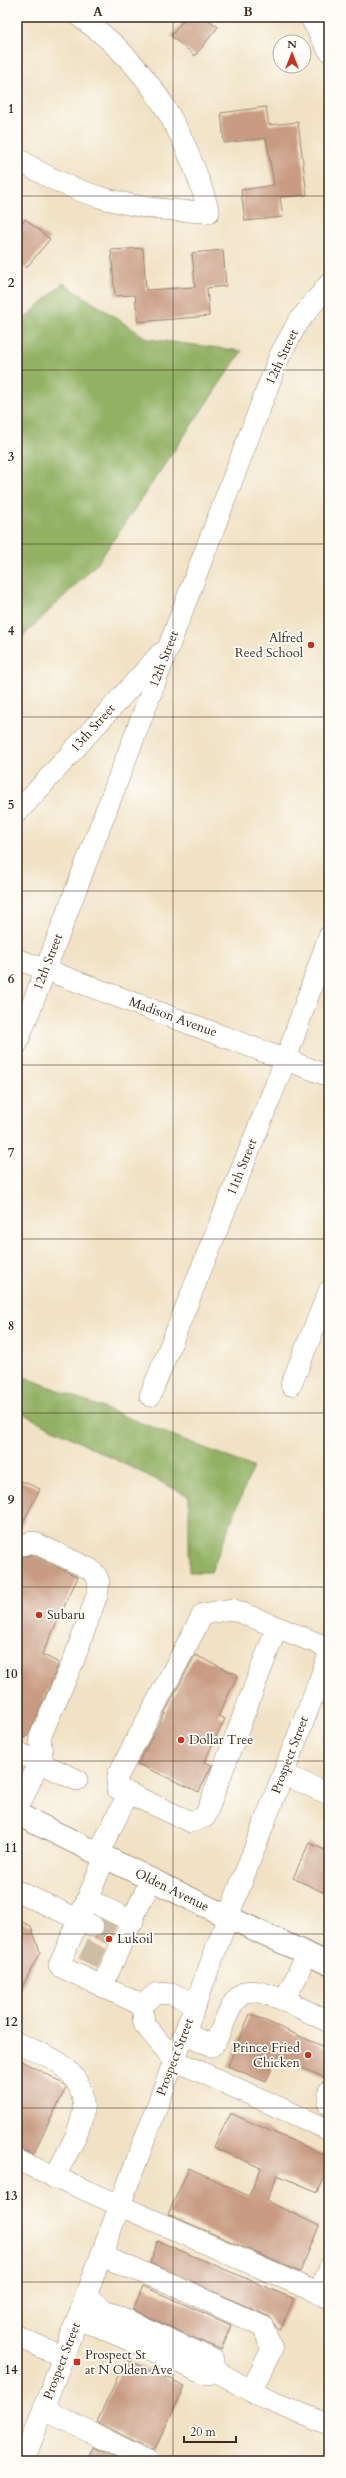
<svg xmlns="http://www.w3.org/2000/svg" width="346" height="2478" viewBox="0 0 346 2478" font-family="Cardo,serif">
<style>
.forest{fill:#92b164;stroke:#666e41}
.building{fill:#c99b82}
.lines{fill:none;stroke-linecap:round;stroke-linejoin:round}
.minor-tunnel{stroke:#cdbda4;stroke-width:21;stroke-dasharray:21 10;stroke-linecap:butt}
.minor-casing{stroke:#968672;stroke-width:22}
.major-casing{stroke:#968672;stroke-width:24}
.minor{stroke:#fff;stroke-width:21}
.major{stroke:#fff;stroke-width:22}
.grid{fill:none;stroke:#3b2a1e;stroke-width:1;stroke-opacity:0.55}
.poi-dot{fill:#c8321e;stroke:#fdfcf7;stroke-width:1.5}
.labels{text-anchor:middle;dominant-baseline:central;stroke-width:3.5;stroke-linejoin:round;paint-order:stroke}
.street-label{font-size:13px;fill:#3b2a1e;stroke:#fdfcf7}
.poi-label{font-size:13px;fill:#3b2a1e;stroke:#fdfcf7;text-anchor:start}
.neatline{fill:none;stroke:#3b2a1e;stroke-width:1.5}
.grid-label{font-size:13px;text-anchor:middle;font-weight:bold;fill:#3b2a1e}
</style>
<rect width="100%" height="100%" fill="#fdfcf7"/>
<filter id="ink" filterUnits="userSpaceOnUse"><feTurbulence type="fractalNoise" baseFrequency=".025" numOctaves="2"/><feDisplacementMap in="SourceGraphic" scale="8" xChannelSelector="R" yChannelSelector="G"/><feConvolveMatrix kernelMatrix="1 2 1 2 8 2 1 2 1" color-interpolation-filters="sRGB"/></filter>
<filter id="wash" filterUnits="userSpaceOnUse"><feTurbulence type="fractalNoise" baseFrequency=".012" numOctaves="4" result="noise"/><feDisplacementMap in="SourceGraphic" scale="16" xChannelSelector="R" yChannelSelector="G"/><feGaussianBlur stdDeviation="0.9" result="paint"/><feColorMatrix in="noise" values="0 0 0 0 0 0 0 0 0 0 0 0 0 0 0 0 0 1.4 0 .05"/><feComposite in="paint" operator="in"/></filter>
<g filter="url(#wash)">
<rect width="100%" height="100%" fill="#f1e2c5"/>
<g class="forest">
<path d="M63 283 148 339 242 351 97 564 17 642V326Z"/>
<path d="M17 1374 253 1467 211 1572H189V1496L17 1411Z"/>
</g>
<g id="blocks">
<g class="building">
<path d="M186 17H205L218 27 195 56 171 36Z"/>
<path d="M266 107 269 125 298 122 307 195 280 197 283 217 245 221 241 190 274 185 266 138 224 143 221 113Z"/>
<path d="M25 219 50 239 26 268 17 261V229Z"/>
<path d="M143 248 146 290 195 287 192 253 223 250 226 286 207 288 209 316 138 322 135 295 115 296 111 250Z"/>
<path d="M17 1479 40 1489 17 1534Z"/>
<path d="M32 1555 78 1577 42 1654 59 1663 29 1735 19 1740H17V1558Z"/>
<path d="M195 1655 238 1675 218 1716 225 1719 204 1762 212 1765 199 1792 138 1764Z"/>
<path d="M309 1843 329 1852V1895L293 1878Z"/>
<path d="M17 1920 31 1926 40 1952 17 1997Z"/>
<path d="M250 2014 329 2049V2070L325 2078 277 2057 266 2082 228 2066Z"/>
<path d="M17 2059 60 2081 66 2088 33 2154 17 2148Z"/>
<path d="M230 2113 329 2157V2168L318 2192 277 2175 267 2201 319 2226 300 2272 168 2214 189 2168 249 2196 261 2168 214 2147Z"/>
<path d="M158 2241 294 2299 280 2329 276 2327 268 2316 150 2263Z"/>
<path d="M143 2286 231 2325 221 2350 133 2310Z"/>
<path d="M126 2359 185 2386 154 2451 97 2422Z"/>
<path d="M93 2447 121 2461H87Z"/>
</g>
</g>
</g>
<g filter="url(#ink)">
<use href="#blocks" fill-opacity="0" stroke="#968672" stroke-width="1"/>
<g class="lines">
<g class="minor-tunnel">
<path d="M93 1926 116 1937"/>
<path d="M83 1949 105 1960"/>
</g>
<defs>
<g id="minor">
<path d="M310 17 329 51"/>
<path d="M17 158C75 198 140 211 209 212 186 132 150 66 80 17"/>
<path d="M17 813 161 653"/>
<path d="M17 959 329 1076"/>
<path d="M17 1044 280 355 298 322 329 284"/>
<path d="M291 1385 329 1291"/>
<path d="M150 1396 286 1059 329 936"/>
<path d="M17 1546 33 1542 90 1569 96 1575 99 1583 97 1595 73 1662 40 1737 42 1755 17 1811"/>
<path d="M277 1627 205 1817 191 1822 117 1788 118 1775 203 1614 232 1609 329 1648"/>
<path d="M17 1752 77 1780"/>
<path d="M283 1774 329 1794"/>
<path d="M98 1854 128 1794"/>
<path d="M105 1857 59 1966 142 2005 144 2024 174 2060 329 2130"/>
<path d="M17 1891 93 1926"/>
<path d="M89 1900 133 1922"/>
<path d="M305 1953 298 1974 284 2000 327 2021 329 2017"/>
<path d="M102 1986 151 1879"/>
<path d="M142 2005 157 1993 171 1994 196 2003"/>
<path d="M185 2033 212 2046C217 2041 219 2034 222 2027 240 1986 242 1985 284 2000"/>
<path d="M17 2043C31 2049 49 2055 61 2064 105 2100 74 2138 54 2178"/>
<path d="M329 2091V2104"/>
<path d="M17 2160 329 2298"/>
<path d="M101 2256 174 2285 263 2327 272 2349 252 2389"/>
<path d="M319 2294 329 2269"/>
<path d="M77 2320 97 2326 207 2375 214 2370V2360L105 2310 86 2297"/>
<path d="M17 2336 63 2357"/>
<path d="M214 2370 268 2400 329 2425"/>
<path d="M43 2409 148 2461"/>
<path d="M24 2461 228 1917 329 1655"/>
</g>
<path id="major" d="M17 1814 228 1917 329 1964"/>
</defs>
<use href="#minor" class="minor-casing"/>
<use href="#major" class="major-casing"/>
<use href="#minor" class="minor"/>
<use href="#major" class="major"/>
</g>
</g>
<path class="grid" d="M173 17V2461M17 196H329M17 370H329M17 544H329M17 717H329M17 891H329M17 1065H329M17 1239H329M17 1413H329M17 1587H329M17 1761H329M17 1934H329M17 2108H329M17 2282H329"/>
<g class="poi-dot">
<circle cx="311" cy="645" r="4"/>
<circle cx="39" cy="1615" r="4"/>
<circle cx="181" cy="1740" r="4"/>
<circle cx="109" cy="1939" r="4"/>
<circle cx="308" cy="2055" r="4"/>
<rect x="73" y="2358" width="8" height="8" rx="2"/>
</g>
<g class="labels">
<g class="street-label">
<text transform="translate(282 357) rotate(-65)">12th Street</text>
<text transform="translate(164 659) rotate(-69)">12th Street</text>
<text transform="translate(93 728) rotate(-48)">13th Street</text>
<text transform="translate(48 962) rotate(-69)">12th Street</text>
<text transform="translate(173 1017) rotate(20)">Madison Avenue</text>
<text transform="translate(242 1167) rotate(-68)">11th Street</text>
<text transform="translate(290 1755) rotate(-69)">Prospect Street</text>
<text transform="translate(172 1890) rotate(26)">Olden Avenue</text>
<text transform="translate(175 2057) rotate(-69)">Prospect Street</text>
<text transform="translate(62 2361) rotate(-69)">Prospect Street</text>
</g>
<g class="poi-label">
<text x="303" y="638" text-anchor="end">Alfred<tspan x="303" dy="15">Reed School</tspan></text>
<text x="47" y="1615">Subaru</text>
<text x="189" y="1740">Dollar Tree</text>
<text x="117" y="1939">Lukoil</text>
<text x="300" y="2048" text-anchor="end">Prince Fried<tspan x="300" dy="15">Chicken</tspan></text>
<text x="85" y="2355">Prospect St<tspan x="85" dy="15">at N Olden Ave</tspan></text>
</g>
</g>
<rect width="346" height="2478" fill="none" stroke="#fdfcf7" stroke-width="44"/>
<g transform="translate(292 54)"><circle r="19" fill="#fdfcf7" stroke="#afa8a0"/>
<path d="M0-3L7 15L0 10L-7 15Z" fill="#c8321e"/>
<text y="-6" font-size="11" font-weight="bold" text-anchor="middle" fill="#3b2a1e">N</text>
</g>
<path d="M184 2436v6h52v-6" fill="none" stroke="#3b2a1e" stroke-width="2"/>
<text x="190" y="2436" font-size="12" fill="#3b2a1e" stroke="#fdfcf7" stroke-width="3" paint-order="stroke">20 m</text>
<rect x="22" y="22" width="302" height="2434" class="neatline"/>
<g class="grid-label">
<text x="98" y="16">A</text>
<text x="248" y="16">B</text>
<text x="11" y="113">1</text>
<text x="11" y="287">2</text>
<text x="11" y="461">3</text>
<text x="11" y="635">4</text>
<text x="11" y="809">5</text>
<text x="11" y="983">6</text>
<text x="11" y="1157">7</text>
<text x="11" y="1330">8</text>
<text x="11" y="1504">9</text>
<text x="11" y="1678">10</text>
<text x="11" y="1852">11</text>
<text x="11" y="2026">12</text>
<text x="11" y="2200">13</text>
<text x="11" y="2374">14</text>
</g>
</svg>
